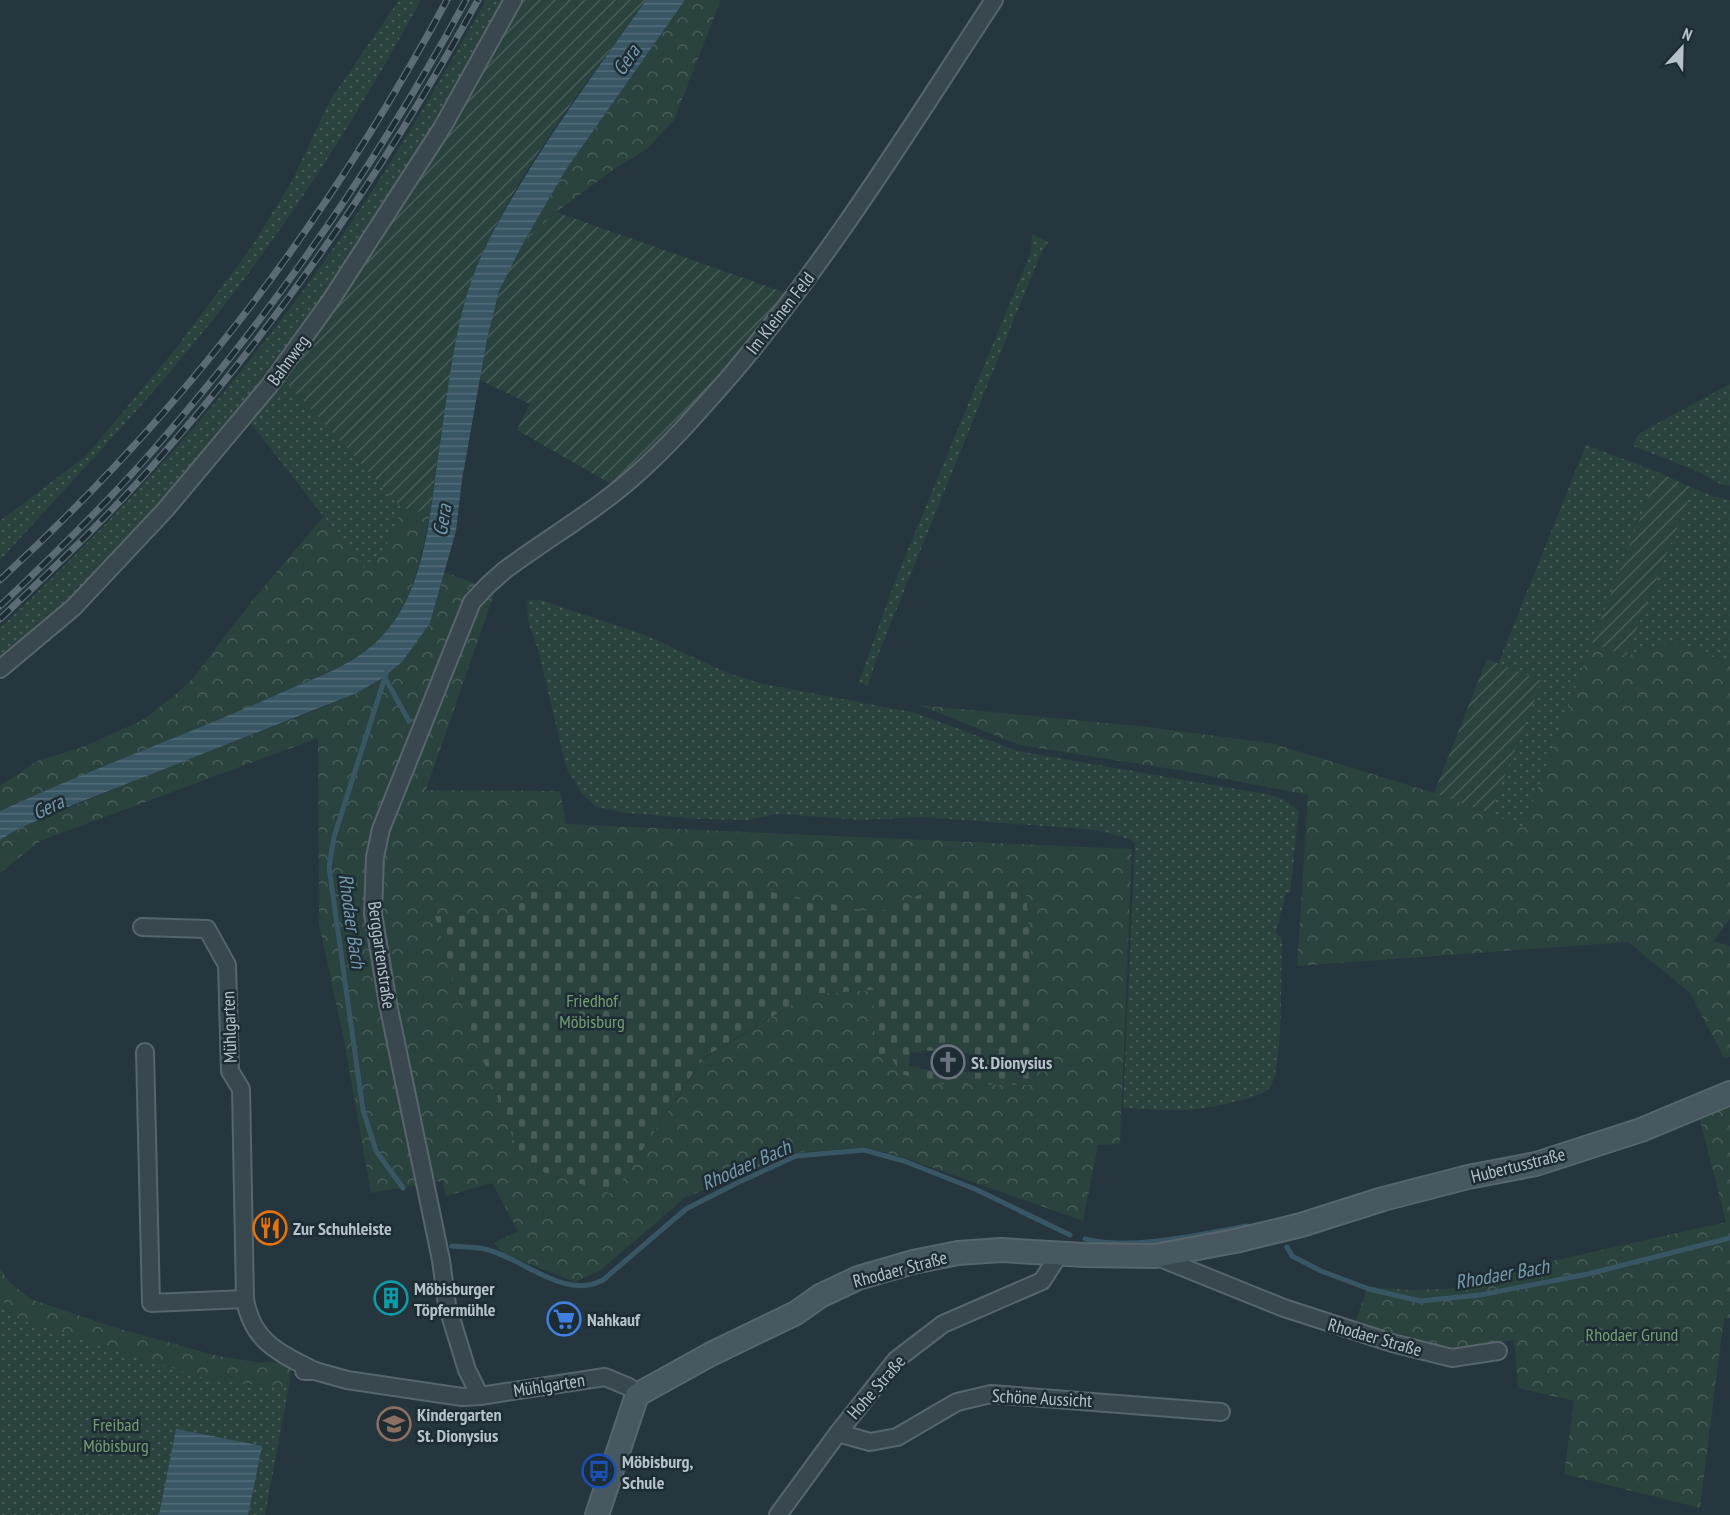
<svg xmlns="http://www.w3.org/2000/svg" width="1730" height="1515" viewBox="0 0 1730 1515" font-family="'PT Sans Narrow',sans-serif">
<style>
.grass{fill:url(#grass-dots)}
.forest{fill:url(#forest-crowns);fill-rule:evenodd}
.cemetery{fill:url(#cemetery-stones);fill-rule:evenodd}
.garden{fill:url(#garden-furrows)}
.water{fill:url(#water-rules)}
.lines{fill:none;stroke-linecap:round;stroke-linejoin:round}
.stream{stroke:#395665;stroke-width:5}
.street-casing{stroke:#57656c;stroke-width:20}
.secondary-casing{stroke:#57656c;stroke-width:26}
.street{stroke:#39474e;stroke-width:16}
.secondary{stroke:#475861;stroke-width:22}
.rail-casing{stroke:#5b6c75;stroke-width:7}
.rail{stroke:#1e2c34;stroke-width:4.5;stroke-dasharray:14;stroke-linecap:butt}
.labels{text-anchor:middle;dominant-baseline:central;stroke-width:5;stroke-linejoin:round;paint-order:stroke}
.street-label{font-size:18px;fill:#b5c2c9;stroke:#1e2c34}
.park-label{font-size:18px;fill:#749f73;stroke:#1e2c34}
.poi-label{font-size:18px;font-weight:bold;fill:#b5c2c9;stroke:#1e2c34;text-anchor:start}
.water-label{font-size:20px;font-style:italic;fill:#769aac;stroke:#1e2c34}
</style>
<defs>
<pattern id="grass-dots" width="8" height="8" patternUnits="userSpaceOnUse" patternTransform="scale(1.5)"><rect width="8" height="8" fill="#2a433e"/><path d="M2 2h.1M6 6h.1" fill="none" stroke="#475c59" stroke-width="1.8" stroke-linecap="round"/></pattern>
<pattern id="forest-crowns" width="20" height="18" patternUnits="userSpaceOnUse" patternTransform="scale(1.5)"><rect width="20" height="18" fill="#2a433e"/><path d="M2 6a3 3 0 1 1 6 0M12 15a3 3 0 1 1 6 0" fill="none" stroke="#475c59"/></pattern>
<pattern id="cemetery-stones" width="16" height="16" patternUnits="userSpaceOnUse" patternTransform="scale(1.5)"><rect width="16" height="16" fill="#2a433e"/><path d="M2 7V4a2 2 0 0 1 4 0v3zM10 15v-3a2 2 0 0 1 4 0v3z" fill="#475c59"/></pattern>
<pattern id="garden-furrows" width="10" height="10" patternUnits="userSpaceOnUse" patternTransform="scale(1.5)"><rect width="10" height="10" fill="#2a433e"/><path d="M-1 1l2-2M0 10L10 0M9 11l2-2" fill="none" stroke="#475c59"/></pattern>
<pattern id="water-rules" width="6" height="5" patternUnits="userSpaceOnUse" patternTransform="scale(1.5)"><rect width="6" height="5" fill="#395665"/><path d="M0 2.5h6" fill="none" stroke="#536d7a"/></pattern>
</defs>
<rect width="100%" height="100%" fill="#25363e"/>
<g class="grass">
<path d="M399 0H421C359 114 289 224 208 326 143 408 70 483 0 560V521L87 455 177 347 252 246 292 181 330 100Z"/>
<path d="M486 0H509L439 126 276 371 401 507C394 537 386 548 366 571L243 413 71 604 0 665V628C124 512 237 387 334 247 390 168 438 84 486 0Z"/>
<path d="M1032 234 1048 242 1039 258 876 660 868 686 859 682 895 581 1031 252Z"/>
<path d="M1730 384V486L1722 485 1699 472 1633 446 1638 434Z"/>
<path d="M1586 445 1658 472 1523 828 1490 813 1541 681 1498 664Z"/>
<path d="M1693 488 1712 496 1730 500V661L1674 642 1626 656Z"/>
<path d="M527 600H541L645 635 728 673 759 683 916 713 1018 751 1271 795 1285 800 1299 811 1290 893H1286L1276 932 1282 939C1281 967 1283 1067 1271 1086 1264 1099 1203 1109 1188 1110 1167 1111 1145 1109 1123 1108L1135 843 1129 839 1095 830 921 817 862 820 778 814 747 820 698 819 626 813 597 807 581 793 566 767 538 649 528 621Z"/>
<path d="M0 1296 12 1316 201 1377 242 1384 289 1386 265 1515H0Z"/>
</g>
<g class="forest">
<path d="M685 0H721L674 120 647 149 616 168 556 212 521 247 565 171Z"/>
<path d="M401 507 430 515C420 560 412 611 375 643 346 668 308 681 274 696 184 737 90 769 0 811V786L37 761 80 748 141 721 173 697 193 678 252 601 323 517 366 570C386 548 394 537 401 507Z"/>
<path d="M445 572 495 591 426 790 560 791 566 824 1132 849 1120 1144 1098 1145 1083 1221 905 1158 865 1147 795 1153 686 1197 601 1270 575 1282 502 1253 494 1243 518 1231 492 1183 446 1196 443 1181 371 1193 343 1035 319 924 318 738 40 841 0 873V840L18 829 173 765 319 709 357 693 381 679 430 623ZM939 887 1033 979V1085L929 1084 888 1053 876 1054 873 990 810 994 703 1059 613 1194 524 1166 457 993 436 917 501 915 517 910 526 892 752 888 876 913Z"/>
<path d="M1674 642 1730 661V918L1714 941 1730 946V1057L1724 1058 1690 993 1628 942 1297 966 1308 795 1184 771 1019 745 919 705 1139 726 1271 743 1434 793 1490 813 1523 828 1592 643 1626 656Z"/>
<path d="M1730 1107V1318H1724L1700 1508 1564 1474 1574 1401 1518 1388 1514 1340 1453 1350 1355 1324 1367 1287 1414 1290 1458 1288 1490 1281 1534 1265 1726 1222 1699 1116Z"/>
<path d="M0 1268 8 1281 31 1299 110 1326 218 1356 256 1362 292 1363 289 1386 242 1384 201 1377 12 1316 0 1296Z"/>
</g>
<path class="cemetery" d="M939 887 1026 893 1033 979V1085L929 1084 902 1074 888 1053 876 1055 873 990 810 994 703 1058 613 1194 524 1166 457 993 435 916 501 915 516 910 526 892 752 888 876 913ZM922 1050 983 1055 987 1064 982 1073 921 1069 920 1067 909 1066 910 1052 922 1053Z"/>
<g class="garden">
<path d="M509 0H646C585 86 507 183 471 282 462 307 458 336 453 362 444 413 436 464 430 515L401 507 276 371 439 126Z"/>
<path d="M556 212 786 293C735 359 679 433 611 484L517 430 530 404 480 380C487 335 495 288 520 248 529 235 545 223 556 212Z"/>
<path d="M1658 472 1693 488 1626 656 1592 643Z"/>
<path d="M1487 659 1542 681 1490 813 1434 793Z"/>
</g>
<g class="water">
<path d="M646 0H685L565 171 521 247 499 291 487 339 462 480 456 531 430 623 402 662 381 679 357 693 68 807 18 829 0 840V811C90 769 185 736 276 695 309 680 348 668 375 643 429 595 430 503 441 437 448 389 455 328 471 282 486 239 510 201 534 162 569 107 608 54 646 0Z"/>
<path d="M176 1429 262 1446 248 1515H159Z"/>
</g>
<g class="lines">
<g class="stream">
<path d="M387 671 334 837 329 867 363 1110 376 1151 403 1188"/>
<path d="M385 678 409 721"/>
<path d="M1085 1239C1128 1251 1203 1234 1247 1226L1253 1227"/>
<path d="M452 1246C463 1247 475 1247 485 1249 523 1258 565 1301 603 1280L686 1209 737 1183 796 1156 864 1150 904 1161 975 1189 1070 1235"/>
<path d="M1287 1247 1292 1256 1321 1271 1369 1289 1420 1301 1480 1295 1588 1274 1730 1238"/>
</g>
<defs>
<g id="street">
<path d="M0 669 74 607 166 509 269 386 331 300 442 128 513 0"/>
<path d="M142 927 207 929 227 965 230 1071 241 1089 245 1299C252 1342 280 1353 315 1371"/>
<path d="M145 1052 151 1303 245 1299"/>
<path d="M1155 1256 1284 1308 1392 1343 1452 1358 1498 1351"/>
<path d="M304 1371H315L347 1380 462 1397 480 1396 605 1377 629 1387 637 1395"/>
<path d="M480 1396 467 1370 447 1305 441 1260 388 1004 373 914 375 857 381 829 472 602 488 585 505 570C548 538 597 510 637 474 671 444 701 409 731 375 830 258 910 128 994 0"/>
<path d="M838 1433 870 1442 897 1437 957 1402 991 1394 1221 1412"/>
<path d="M778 1515 838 1433 896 1360 943 1324 1042 1281 1060 1253"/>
</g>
<path id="secondary" d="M597 1515 637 1395 711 1354 796 1313 820 1296 858 1278 913 1262 958 1253 1001 1250 1084 1255 1155 1256 1235 1241 1301 1225 1383 1199 1468 1177 1536 1164 1641 1130 1730 1093"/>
</defs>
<use href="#street" class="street-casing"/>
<use href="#secondary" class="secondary-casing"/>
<use href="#street" class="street"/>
<use href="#secondary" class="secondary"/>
<defs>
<g id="rail">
<path d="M0 580C186 409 327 222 447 0"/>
<path d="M0 606C54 555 107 503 156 447 276 309 379 160 466 0"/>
<path d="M0 619C56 566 112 513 163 454 285 315 389 162 478 0"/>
</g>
</defs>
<use href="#rail" class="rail-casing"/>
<use href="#rail" class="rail"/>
</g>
<defs>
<symbol id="church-ring" viewBox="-11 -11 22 22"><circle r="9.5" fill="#1e2c34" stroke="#6b7280" stroke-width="1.5"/><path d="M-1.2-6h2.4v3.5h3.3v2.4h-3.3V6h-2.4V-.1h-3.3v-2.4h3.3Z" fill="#6b7280"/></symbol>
<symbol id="restaurant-ring" viewBox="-11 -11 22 22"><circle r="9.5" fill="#1e2c34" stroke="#e8710a" stroke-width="1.5"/><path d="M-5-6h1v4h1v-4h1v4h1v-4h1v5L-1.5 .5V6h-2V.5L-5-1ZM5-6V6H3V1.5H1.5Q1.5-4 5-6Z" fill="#e8710a"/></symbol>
<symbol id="building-ring" viewBox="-11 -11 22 22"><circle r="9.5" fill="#1e2c34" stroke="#0f9aa8" stroke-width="1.5"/><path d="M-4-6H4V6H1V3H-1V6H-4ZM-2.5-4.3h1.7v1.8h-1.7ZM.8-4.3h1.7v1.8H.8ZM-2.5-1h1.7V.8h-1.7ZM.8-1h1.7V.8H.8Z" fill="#0f9aa8"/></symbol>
<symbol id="supermarket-ring" viewBox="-11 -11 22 22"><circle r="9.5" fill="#1e2c34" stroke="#3f7fe0" stroke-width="1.5"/><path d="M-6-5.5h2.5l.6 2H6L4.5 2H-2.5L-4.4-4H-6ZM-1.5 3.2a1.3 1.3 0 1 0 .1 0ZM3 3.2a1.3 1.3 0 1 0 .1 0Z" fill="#3f7fe0"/></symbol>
<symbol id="school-ring" viewBox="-11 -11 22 22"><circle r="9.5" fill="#1e2c34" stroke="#8d6e63" stroke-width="1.5"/><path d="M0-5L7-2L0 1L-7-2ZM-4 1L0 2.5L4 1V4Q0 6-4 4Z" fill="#8d6e63"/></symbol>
<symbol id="bus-ring" viewBox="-11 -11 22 22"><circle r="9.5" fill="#1e2c34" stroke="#1a4fb4" stroke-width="1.5"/><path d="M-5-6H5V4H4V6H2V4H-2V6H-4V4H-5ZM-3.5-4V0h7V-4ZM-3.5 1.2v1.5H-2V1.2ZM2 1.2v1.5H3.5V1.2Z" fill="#1a4fb4"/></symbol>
</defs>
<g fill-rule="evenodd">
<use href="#church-ring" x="929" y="1043" width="38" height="38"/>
<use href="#restaurant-ring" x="251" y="1209" width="38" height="38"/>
<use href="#building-ring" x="372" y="1279" width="38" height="38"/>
<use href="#supermarket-ring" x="545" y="1300" width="38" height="38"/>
<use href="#school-ring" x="375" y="1405" width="38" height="38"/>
<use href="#bus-ring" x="580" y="1452" width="38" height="38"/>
</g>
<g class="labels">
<g class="street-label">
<text transform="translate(780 313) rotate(-52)">Im Kleinen Feld</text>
<text transform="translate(288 360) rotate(-54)">Bahnweg</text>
<text transform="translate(382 955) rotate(82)">Berggartenstraße</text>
<text transform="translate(229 1027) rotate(-92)">Mühlgarten</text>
<text transform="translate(1518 1165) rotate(-14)">Hubertusstraße</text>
<text transform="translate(900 1269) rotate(-15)">Rhodaer Straße</text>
<text transform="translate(1375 1337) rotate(16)">Rhodaer Straße</text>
<text transform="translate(549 1385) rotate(-9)">Mühlgarten</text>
<text transform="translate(876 1387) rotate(-49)">Hohe Straße</text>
<text transform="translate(1042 1398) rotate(3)">Schöne Aussicht</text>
</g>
<g class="park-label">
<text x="592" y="1000">Friedhof<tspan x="592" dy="21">Möbisburg</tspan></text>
<text x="1632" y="1334">Rhodaer Grund</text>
<text x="116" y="1424">Freibad<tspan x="116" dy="21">Möbisburg</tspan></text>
</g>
<g class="poi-label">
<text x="971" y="1062">St. Dionysius</text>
<text x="293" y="1228">Zur Schuhleiste</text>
<text x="414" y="1288">Möbisburger<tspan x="414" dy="21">Töpfermühle</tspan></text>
<text x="587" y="1319">Nahkauf</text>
<text x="417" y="1414">Kindergarten<tspan x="417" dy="21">St. Dionysius</tspan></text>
<text x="622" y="1461">Möbisburg,<tspan x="622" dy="21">Schule</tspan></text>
</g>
<g class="water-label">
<text transform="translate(626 60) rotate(-56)">Gera</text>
<text transform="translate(442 520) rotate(-81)">Gera</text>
<text transform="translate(48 807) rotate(-25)">Gera</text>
<text transform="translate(352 921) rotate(82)">Rhodaer Bach</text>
<text transform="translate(746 1165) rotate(-24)">Rhodaer Bach</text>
<text transform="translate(1502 1274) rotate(-10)">Rhodaer Bach</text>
</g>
</g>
<g transform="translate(1682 48) rotate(22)" stroke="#1e2c34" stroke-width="4.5" paint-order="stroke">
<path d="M0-4.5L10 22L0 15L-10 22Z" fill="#b5c2c9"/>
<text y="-9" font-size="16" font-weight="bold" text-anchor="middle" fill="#b5c2c9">N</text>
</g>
</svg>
